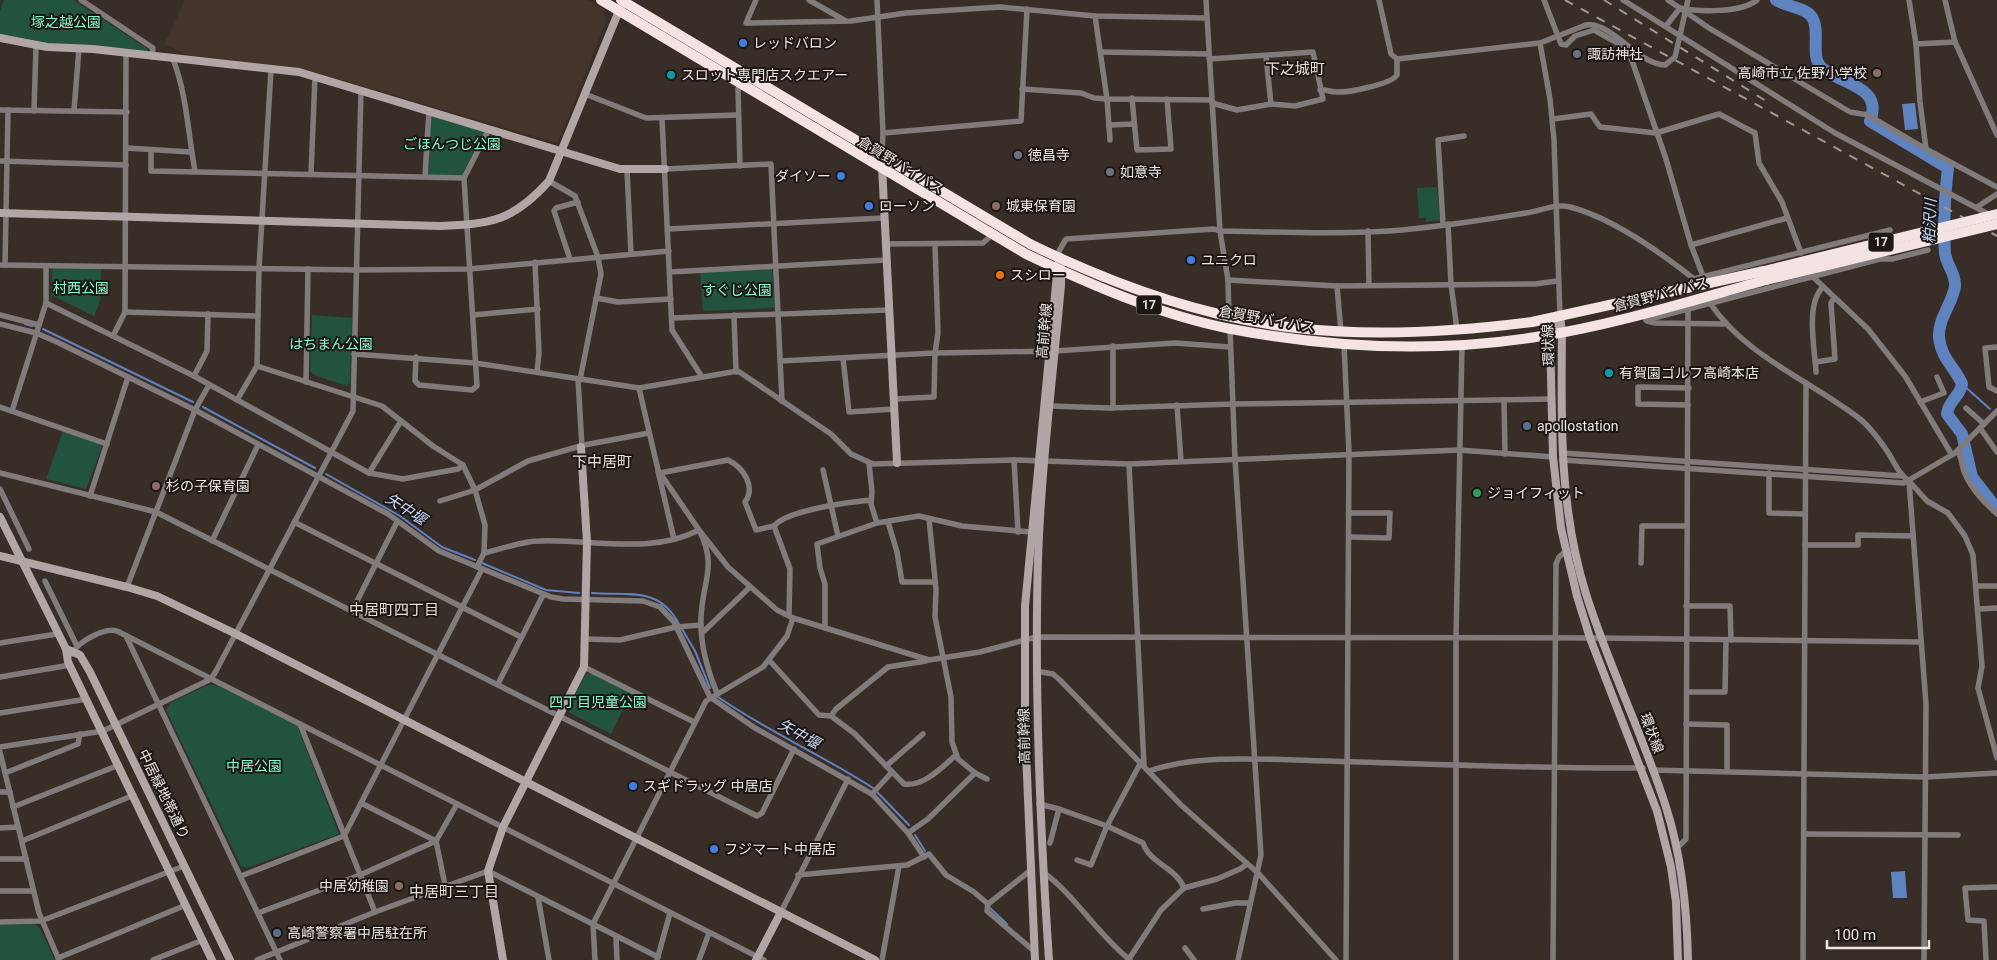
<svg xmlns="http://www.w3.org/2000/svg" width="1997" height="960" viewBox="0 0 1997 960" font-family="Roboto,'Noto Sans JP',sans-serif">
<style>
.industrial{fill:#443429}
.green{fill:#21533f}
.water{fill:#5e83bf}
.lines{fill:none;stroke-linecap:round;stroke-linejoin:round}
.stream{stroke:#5e83bf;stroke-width:2}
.river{stroke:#5e83bf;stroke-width:12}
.street{stroke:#827b7b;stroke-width:5.5}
.secondary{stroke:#b1a5a5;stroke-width:8}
.highway{stroke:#f5e3e3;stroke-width:10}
.rail{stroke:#a19794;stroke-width:2;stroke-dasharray:9 9;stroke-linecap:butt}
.street-bridge{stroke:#827b7b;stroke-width:5.5}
.highway-bridge{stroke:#f5e3e3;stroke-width:10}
.shop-dot{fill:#3f7fe0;stroke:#1c1714;stroke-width:2}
.worship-dot{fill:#6b7280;stroke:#1c1714;stroke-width:2}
.education-dot{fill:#8d6e63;stroke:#1c1714;stroke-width:2}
.culture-dot{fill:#0f9aa8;stroke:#1c1714;stroke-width:2}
.food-dot{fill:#e8710a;stroke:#1c1714;stroke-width:2}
.service-dot{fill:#5c6f8a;stroke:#1c1714;stroke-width:2}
.leisure-dot{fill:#2e9e5b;stroke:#1c1714;stroke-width:2}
.labels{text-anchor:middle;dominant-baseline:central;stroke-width:4;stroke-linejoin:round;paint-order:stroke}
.shield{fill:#1c1714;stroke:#afa8a5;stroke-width:1}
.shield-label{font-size:12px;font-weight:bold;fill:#eee6e3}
.park-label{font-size:14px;fill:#85fdca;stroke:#1c1714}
.poi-label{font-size:14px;fill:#eee6e3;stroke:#1c1714;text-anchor:start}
.street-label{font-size:14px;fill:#eee6e3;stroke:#1c1714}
.neighbourhood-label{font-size:15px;fill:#edddd6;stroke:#1c1714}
.water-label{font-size:15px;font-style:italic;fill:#c3d8fa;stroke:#1c1714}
</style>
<rect width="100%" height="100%" fill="#392d28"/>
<path class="industrial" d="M185 0H587L603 9 606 21 558 143 303 69 190 56 164 44Z"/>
<g class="green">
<path d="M4 0H73L148 49 147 53 43 43 0 35V11Z"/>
<path d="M429 110 489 129 464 178 425 176Z"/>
<path d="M1437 187 1440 220 1426 222V218H1419L1417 188Z"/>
<path d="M52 268 101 269 100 301 94 316 53 296 51 293Z"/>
<path d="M772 269 775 308 703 311 700 272Z"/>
<path d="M312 315 352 318 350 383 347 386 314 375 310 371Z"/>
<path d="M63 431 100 444 102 447 86 489 46 479Z"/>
<path d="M591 673 631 693 611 734 570 713 568 708 586 674Z"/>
<path d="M208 685H216L297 725 339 834 247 868 241 866 166 710 170 703Z"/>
<path d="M35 924 39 927 55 960H0V925Z"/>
</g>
<g class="water">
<path d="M1915 103 1918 129 1905 130 1902 104Z"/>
<path d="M1905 871 1907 898H1893L1891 872Z"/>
</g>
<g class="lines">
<g class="stream">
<path d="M25 324 32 326"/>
<path d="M43 329 193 402"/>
<path d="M1962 384 1990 409"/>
<path d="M203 407 315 468"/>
<path d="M326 474 400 516 442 547 475 560"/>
<path d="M482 563 546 590 579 593"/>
<path d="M592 593C629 596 659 586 679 624"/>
<path d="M682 629 695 651 710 688"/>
<path d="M718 697C767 731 822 755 873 788"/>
<path d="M877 792 909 825"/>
<path d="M915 835 925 851"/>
<path d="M990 908 1007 924"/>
</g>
<path class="river" d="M1776 0C1787 7 1807 7 1813 19 1820 32 1810 58 1822 68 1840 84 1884 86 1870 121L1948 168C1945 192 1943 229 1945 253 1946 265 1956 273 1955 286 1953 303 1938 318 1939 337 1941 359 1955 367 1962 384 1960 397 1948 401 1947 414L1962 434 1972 477 1997 509"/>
<g class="street">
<path d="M81 0 153 48 152 57"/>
<path d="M756 0 746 23 851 21 906 13 1000 7 1095 16 1207 18"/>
<path d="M809 0 844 20"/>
<path d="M877 0 883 133"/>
<path d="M1206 0 1220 231 1228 280 1229 317"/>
<path d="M1379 0 1391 54 1397 59 1540 43"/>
<path d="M1544 0 1561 44 1566 45 1575 36 1594 30 1628 49 1666 159 1691 245 1703 276"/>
<path d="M1623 0 1835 133 1990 215"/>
<path d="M1668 0 1709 28 1850 112 1868 115 1926 149"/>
<path d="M1909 0 1916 44 1920 102 1926 149 1997 187"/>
<path d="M1945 0 1955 42 1997 135"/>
<path d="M1095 16 1107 99 1110 140"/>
<path d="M1666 26 1680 8C1699 12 1741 13 1757 0"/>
<path d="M1916 44 1955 42"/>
<path d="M1101 52 1209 54"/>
<path d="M1266 56 1271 104"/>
<path d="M173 59C187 95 188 134 195 171"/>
<path d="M1209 59 1313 52 1323 99 1295 106 1271 104 1237 110 1212 103"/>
<path d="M1022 89 1081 93 1094 98 1107 99 1211 100"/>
<path d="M1320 90C1326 89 1329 92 1336 92 1347 93 1392 84 1397 75V59"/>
<path d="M585 94 646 118 738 115"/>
<path d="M1132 98 1137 150 1171 149 1167 99"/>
<path d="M0 110 127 112"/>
<path d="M34 111 36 46"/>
<path d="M74 111 79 48"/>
<path d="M662 118 672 330 702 377"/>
<path d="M1553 119 1591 114 1600 127 1656 133 1719 114 1755 133 1759 163 1782 202 1801 253"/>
<path d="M1109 125 1134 124"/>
<path d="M126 148 191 152"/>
<path d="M151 150V171L464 178 489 129"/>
<path d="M882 155 883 133 1021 121 1027 9"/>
<path d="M0 161 126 165"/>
<path d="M740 166 738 89 741 84"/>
<path d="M665 169 771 164 782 401"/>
<path d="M627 170 631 254"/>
<path d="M311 174 315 77"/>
<path d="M425 176 429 111"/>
<path d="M549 181 575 196 598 257 601 274 580 380"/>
<path d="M1977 207 1997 194"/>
<path d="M1443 224 1438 140 1464 136"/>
<path d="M1448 224 1451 284 1457 330"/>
<path d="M668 229 883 218"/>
<path d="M1368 231 1369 285"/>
<path d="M886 244 983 243 992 235"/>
<path d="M1691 245 1787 218"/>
<path d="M1058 258 1059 251 1066 239 1214 229 1220 231C1280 232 1342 235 1402 230 1443 226 1485 220 1526 213 1540 211 1556 203 1570 207 1613 218 1660 252 1694 279L1890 230"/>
<path d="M570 259 554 211 556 208 578 202"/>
<path d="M535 262 539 353 537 372"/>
<path d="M0 265 356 270 469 269 669 251"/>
<path d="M5 265 8 110"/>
<path d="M670 272 886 260"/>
<path d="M1813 277 1868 329 1905 376 1952 455"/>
<path d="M1228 280 1337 286 1535 284 1557 281"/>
<path d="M1337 286 1341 332"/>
<path d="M596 298 618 302 671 299"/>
<path d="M46 303 194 376 369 473 403 479 458 469 463 465"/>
<path d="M1710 303C1746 357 1810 380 1860 419 1871 428 1881 442 1889 454 1895 464 1899 474 1909 481L1926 704 1924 960"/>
<path d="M125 312 258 316"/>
<path d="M1643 314 1646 320 1880 259H1892L1928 250"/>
<path d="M0 315 39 325"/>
<path d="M473 315 538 309"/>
<path d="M734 315 736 372"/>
<path d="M1560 316 1554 140 1550 99 1540 43 1586 25"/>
<path d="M672 318 889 310"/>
<path d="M1647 321 1655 323 1724 324"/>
<path d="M0 324 36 333 57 342 195 410 388 514 439 551 551 597 563 599 643 601 660 607 674 622 710 697 755 728 872 794 908 833 924 857"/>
<path d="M1230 328 1235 459 1261 855 1238 960"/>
<path d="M113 336 125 312 126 53"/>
<path d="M1344 345 1349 453 1346 960"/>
<path d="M1113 346V408"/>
<path d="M1997 347 1985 348 1989 387 1997 391"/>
<path d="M354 354 475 363 639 388 738 371 831 434 851 454 873 464 1014 460 1129 464 1459 450 1553 457"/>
<path d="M416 357 415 381 419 385 472 390 477 386 464 178"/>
<path d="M843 358 849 412 894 409"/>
<path d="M780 361 935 353 938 333 935 245"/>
<path d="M1816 362 1835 359 1831 303 1834 298"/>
<path d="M257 366 382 406 433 446 463 465 475 490 485 525 484 553 477 567"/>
<path d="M1816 372C1815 350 1805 304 1823 287"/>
<path d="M194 376 207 351 208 314"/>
<path d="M578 379 582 447"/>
<path d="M306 382 308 269"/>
<path d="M639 388 658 470 699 530 728 567 777 610 793 618 929 660 980 652 1036 637 1601 638 1921 642"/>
<path d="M894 399 934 397 935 353 1055 351 1175 343 1230 347"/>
<path d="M237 400 257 366 259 268 271 70"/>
<path d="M1504 400 1505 454"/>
<path d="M1920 402 1944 393 1937 377"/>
<path d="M1177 405 1181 461"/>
<path d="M1688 405 1638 404V387L1689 388"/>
<path d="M1050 406 1109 408 1234 404 1552 399"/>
<path d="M0 407 107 444"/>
<path d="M1966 408 1984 424"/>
<path d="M12 411 46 303V267"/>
<path d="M1980 428 1997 452"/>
<path d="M1957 451C1963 458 1961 466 1965 474 1972 490 1984 502 1997 514"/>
<path d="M1562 453 1902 476"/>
<path d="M1014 460 1018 532"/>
<path d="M1562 460 1904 483 1955 453 1997 411"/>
<path d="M869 463 872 492 871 504 877 523"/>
<path d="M1129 464 1144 765"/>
<path d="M823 470 838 536"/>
<path d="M658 471 674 539"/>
<path d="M0 473 156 512 757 816 762 813 794 749"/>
<path d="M369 473 401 421"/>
<path d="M660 473 728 460C744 468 756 487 745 502L756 530 774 526"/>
<path d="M1769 473V513L1805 514"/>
<path d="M1909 481 1927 501 1948 513 1965 536 1973 555 1982 666 1978 688 1997 758"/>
<path d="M0 489 29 549"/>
<path d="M90 496 128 377"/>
<path d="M440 501 475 490 528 461 584 445 649 433"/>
<path d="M929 519 936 589 935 617 951 697 952 742 958 759 975 773 987 779"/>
<path d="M294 522 521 637"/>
<path d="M888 522 897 552 902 582H935"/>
<path d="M1349 537 1389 538 1390 513H1349"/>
<path d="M212 541 258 445"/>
<path d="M1805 545H1858V535L1913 536"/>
<path d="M484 553C502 549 521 541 540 541 591 539 651 555 699 530 718 567 702 582 701 618 700 644 707 669 717 693"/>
<path d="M1641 563 1642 526H1687"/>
<path d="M45 581 77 646"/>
<path d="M1976 586H1997"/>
<path d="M127 587 195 410 209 385"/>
<path d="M1686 606H1730L1731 640"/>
<path d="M1979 609 1997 608"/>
<path d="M352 611 397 522"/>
<path d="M789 615 790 569 774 526C787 510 850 502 871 500"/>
<path d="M825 628V584L820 568 817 544 877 523 919 516 962 526 1031 532"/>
<path d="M702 633 749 588"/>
<path d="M127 638 280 960"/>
<path d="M585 639 620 640 676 627 701 625"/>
<path d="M0 643 57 634"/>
<path d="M72 654C77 642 105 627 117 631L764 960"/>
<path d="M769 660 819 715 831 716 836 709 888 667 926 661"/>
<path d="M584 667 694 722"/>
<path d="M1036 671 1053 674 1060 680 1181 805 1259 874 1336 960"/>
<path d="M0 677 70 665"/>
<path d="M498 684 543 595"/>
<path d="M1687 692H1725L1726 640"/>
<path d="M0 713 87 699"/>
<path d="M831 716 855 734 904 784C924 787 942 767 956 755"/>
<path d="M300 724 375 912"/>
<path d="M1686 724 1727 725V771"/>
<path d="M0 747 103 731 211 679 216 671 353 411 361 90"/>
<path d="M0 752 39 913 59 960"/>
<path d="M886 766 923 734"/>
<path d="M1652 770 1926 777 1997 773"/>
<path d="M1149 771C1202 753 1271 760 1327 761 1432 764 1537 769 1643 768"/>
<path d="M5 773 78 744 80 734"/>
<path d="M0 792H10"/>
<path d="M872 794 892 772"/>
<path d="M361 803 436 841 445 885"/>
<path d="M1039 804 1059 809"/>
<path d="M13 807 119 765"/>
<path d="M0 828 18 827"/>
<path d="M908 833 928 819 975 773"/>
<path d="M1804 834 1958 835"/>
<path d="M22 841 134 795"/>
<path d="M1050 843 1059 809 1107 826 1143 843C1150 864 1176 867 1184 888"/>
<path d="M1676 849 1686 839 1688 309"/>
<path d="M0 859H26"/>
<path d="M1077 860 1091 865 1107 826 1141 762"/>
<path d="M1031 870 988 904 987 911 1034 951"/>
<path d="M1043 872C1076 896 1097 934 1130 960"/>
<path d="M798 875 907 865 929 854 946 875 974 892 988 904"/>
<path d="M241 876 344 836 482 569"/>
<path d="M0 891H33"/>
<path d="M538 897 549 960"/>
<path d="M1203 909 1235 903H1250"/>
<path d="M781 912 848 779"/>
<path d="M258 913 360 875 436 841 457 804"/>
<path d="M0 922 41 921 184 866"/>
<path d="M616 937 617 960"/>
<path d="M1185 948 1194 960"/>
<path d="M58 958 186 905"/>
<path d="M1129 959 1161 910 1184 888 1217 879 1240 869 1247 864"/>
<path d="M153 960 203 940"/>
<path d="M257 960 375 912 488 871 658 957"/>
<path d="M595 960 593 924 706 701 763 667 787 636 793 618"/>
<path d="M657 960 670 913"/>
<path d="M699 960 709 933"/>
<path d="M882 960 899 866"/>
<path d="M1456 960V638L1462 345"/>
<path d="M1553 960 1556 564 1559 557 1566 551"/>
<path d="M1803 960 1806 383"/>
<path d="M1986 960 1984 921 1968 920 1965 888 1997 887"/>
</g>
<g class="secondary">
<path d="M0 38 47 47 93 49 299 72 620 169H665"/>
<path d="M882 166 897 463"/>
<path d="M0 213 439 226C492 224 513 221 549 181L621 6"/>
<path d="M1560 316 1550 335 1553 457 1561 528 1577 596 1590 638 1657 811 1671 867 1676 902 1678 960"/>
<path d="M1560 316 1562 332C1561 421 1559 508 1586 594 1609 667 1643 735 1666 807 1682 857 1687 908 1688 960"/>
<path d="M0 517 66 649 68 662 212 960"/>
<path d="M0 556 127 587 157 596 236 634 875 960"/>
<path d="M66 649 80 655 90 672 230 960"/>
<path d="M503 960 488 871 503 827 584 667 587 542 581 447"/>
<path d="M756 960 781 912"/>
<path d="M1035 960 1025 729V606L1058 264"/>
<path d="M1049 960C1040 826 1034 694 1038 560 1041 468 1053 376 1061 285V267"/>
</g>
<g class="highway">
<path d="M601 0 1026 254C1091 285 1160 315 1231 329 1332 348 1435 353 1536 337 1614 325 1690 301 1766 280"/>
<path d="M621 0 1030 244C1112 284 1206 318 1297 328 1375 337 1454 332 1532 322L1764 271"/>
</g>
<g class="rail">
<path d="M1565 0 1997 236"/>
<path d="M1604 0 1766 101"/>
</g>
<path class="street-bridge" d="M1586 25C1613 22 1637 64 1665 65L1675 57 1688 0"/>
<g class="highway-bridge">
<path d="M1764 271 1997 214"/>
<path d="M1766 280 1997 224"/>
</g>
</g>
<g class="shop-dot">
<circle cx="743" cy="43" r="5"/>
<circle cx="841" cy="176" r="5"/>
<circle cx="869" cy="206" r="5"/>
<circle cx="1191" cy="260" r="5"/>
<circle cx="633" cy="786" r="5"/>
<circle cx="714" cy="849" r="5"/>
</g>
<g class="worship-dot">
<circle cx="1577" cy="54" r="5"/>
<circle cx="1018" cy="155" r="5"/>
<circle cx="1110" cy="172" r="5"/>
</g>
<g class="education-dot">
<circle cx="1877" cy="73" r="5"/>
<circle cx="996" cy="206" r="5"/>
<circle cx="156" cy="486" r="5"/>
<circle cx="399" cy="886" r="5"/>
</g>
<g class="culture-dot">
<circle cx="671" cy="75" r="5"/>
<circle cx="1609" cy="373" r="5"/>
</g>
<circle class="food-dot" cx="1000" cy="275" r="5"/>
<g class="service-dot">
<circle cx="1527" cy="426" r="5"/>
<circle cx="277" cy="933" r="5"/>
</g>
<circle class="leisure-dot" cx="1477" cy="493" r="5"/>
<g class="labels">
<g class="shield">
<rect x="1868.5" y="232.5" width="25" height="19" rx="4"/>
<rect x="1136.5" y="295.5" width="25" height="19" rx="4"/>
</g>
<g class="shield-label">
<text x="1881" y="242">17</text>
<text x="1149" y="305">17</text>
</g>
<g class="park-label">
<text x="66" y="22">塚之越公園</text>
<text x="452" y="144">ごほんつじ公園</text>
<text x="81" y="288">村西公園</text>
<text x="737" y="290">すぐじ公園</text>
<text x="331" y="344">はちまん公園</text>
<text x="598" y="702">四丁目児童公園</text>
<text x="254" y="766">中居公園</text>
</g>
<g class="poi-label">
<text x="753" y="43">レッドバロン</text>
<text x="1587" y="54">諏訪神社</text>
<text x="1867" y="73" text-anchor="end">高崎市立 佐野小学校</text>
<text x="681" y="75">スロット専門店スクエアー</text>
<text x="1028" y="155">徳昌寺</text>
<text x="1120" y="172">如意寺</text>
<text x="831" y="176" text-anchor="end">ダイソー</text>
<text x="879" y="206">ローソン</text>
<text x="1006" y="206">城東保育園</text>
<text x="1201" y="260">ユニクロ</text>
<text x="1010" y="275">スシロー</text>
<text x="1619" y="373">有賀園ゴルフ高崎本店</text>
<text x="1537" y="426">apollostation</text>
<text x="166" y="486">杉の子保育園</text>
<text x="1487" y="493">ジョイフィット</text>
<text x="643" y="786">スギドラッグ 中居店</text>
<text x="724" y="849">フジマート中居店</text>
<text x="389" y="886" text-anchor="end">中居幼稚園</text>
<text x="287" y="933">高崎警察署中居駐在所</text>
</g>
<g class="street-label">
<text transform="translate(901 165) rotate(31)">倉賀野バイパス</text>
<text transform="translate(1661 294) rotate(-15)">倉賀野バイパス</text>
<text transform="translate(1267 319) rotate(10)">倉賀野バイパス</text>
<text transform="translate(1044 331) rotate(-85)">高前幹線</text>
<text transform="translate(1548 345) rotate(-92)">環状線</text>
<text transform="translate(1652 733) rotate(69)">環状線</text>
<text transform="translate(1024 736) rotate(-91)">高前幹線</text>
<text transform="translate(164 794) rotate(64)">中居緑地帯通り</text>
</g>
<g class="neighbourhood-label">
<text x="1295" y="69">下之城町</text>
<text x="602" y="462">下中居町</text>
<text x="394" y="610">中居町四丁目</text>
<text x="454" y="892">中居町三丁目</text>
</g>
<g class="water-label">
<text transform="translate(1930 221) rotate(-88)">粕沢川</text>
<text transform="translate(406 509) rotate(33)">矢中堰</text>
<text transform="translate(799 734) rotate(29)">矢中堰</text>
</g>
</g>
<path d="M1827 940v8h102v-8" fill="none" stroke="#eee6e3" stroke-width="2.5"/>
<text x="1834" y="940" font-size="15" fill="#eee6e3" stroke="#1c1714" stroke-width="4" paint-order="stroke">100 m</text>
</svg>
